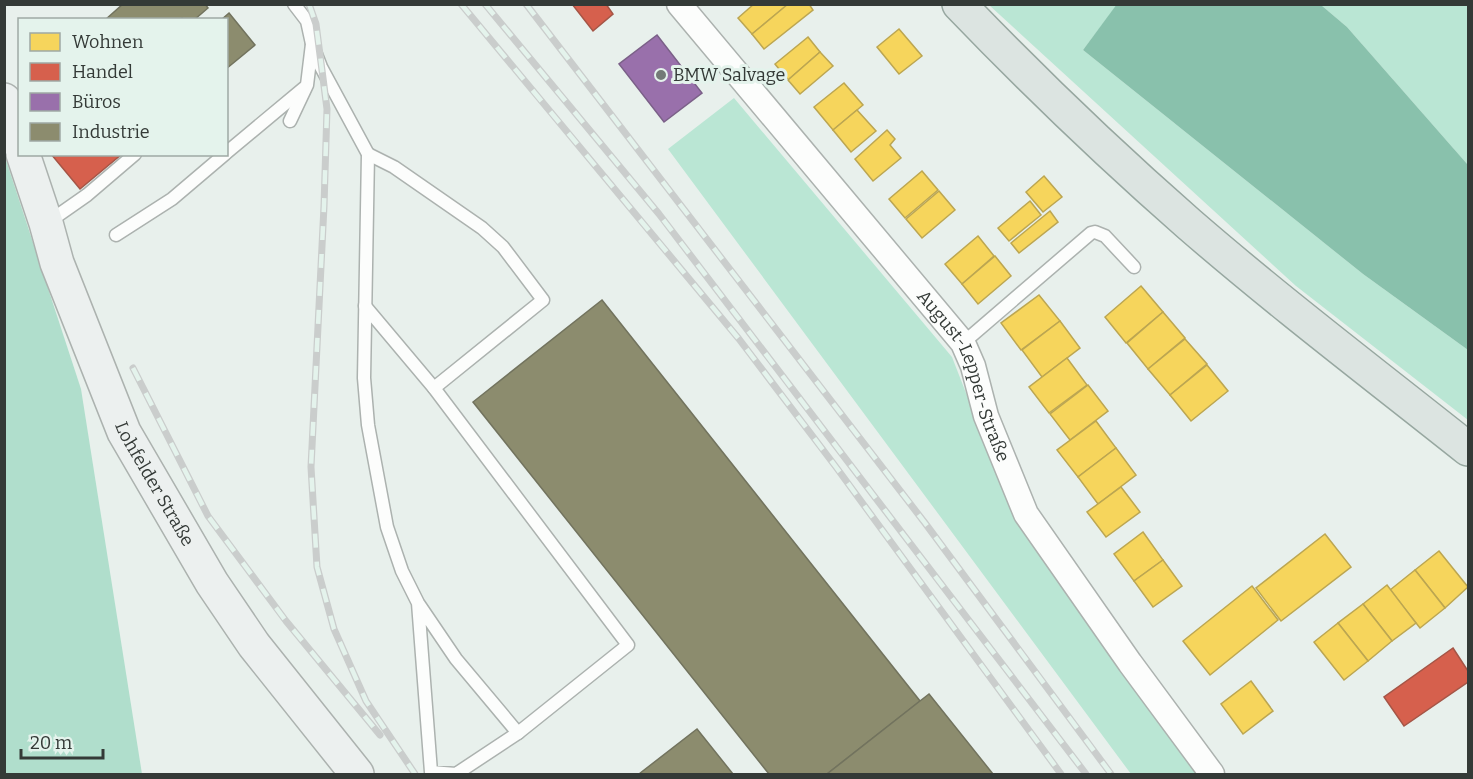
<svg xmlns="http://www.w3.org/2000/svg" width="1473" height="779" viewBox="0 0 1473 779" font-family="Bitter,serif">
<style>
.green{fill:#bae6d4}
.forest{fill:#b0decc}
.water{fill:#89c1ac}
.homes{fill:#f6d55c;stroke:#bca651;stroke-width:1.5}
.shops{fill:#d6604d;stroke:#a55546;stroke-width:1.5}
.offices{fill:#9970ab;stroke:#7b6088;stroke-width:1.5}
.industry{fill:#8c8c6e;stroke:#72735e;stroke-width:1.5}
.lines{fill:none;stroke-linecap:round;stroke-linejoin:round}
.lane-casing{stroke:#acb2af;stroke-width:15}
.street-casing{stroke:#acb2af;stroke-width:27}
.secondary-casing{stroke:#acb2af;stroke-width:36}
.primary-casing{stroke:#97a7a0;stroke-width:36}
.lane{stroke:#fcfdfc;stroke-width:12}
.street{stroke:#fcfdfc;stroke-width:24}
.secondary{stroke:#ecf0ef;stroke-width:33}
.primary{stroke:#dce4e1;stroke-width:33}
.rail-casing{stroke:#cacdcc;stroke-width:7}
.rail{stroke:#e4f3ec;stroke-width:4.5;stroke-dasharray:14;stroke-linecap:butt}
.poi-dot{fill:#737a76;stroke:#e4f3ec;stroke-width:2}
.labels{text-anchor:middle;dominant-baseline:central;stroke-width:6;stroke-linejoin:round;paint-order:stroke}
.poi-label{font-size:18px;fill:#343a37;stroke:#e4f3ec;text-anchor:start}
.street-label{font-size:18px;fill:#343a37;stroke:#e4f3ec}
</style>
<rect width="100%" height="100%" fill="#e8f0ec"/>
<g class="green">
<path d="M989 5H1117L1083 50 1363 274 1468 350V420L1296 286Z"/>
<path d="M1321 5H1468V165L1347 27Z"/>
<path d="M734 98 952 357 1013 514 1201 774H1131L668 149Z"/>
</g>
<path class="forest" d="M5 157 81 389 142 774H5Z"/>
<path class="water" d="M1117 4 1321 5 1347 27 1468 165V350L1363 274 1083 50Z"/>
<g class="homes">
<path d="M754 4H784L786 6 752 34 738 18Z"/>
<path d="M788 4H809L813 10 764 49 752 34Z"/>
<path d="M899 29 922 56 899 74 877 47Z"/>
<path d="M808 37 820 52 788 80 775 64Z"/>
<path d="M820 52 833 66 800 94 788 80Z"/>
<path d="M844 83 863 105 833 130 814 107Z"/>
<path d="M857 110 876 131 851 152 833 130Z"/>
<path d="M887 130 895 139 890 145 901 158 873 181 855 159Z"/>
<path d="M922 171 938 190 905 218 889 199Z"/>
<path d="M1044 176 1062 197 1043 212 1026 192Z"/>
<path d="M939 191 955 210 922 238 906 219Z"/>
<path d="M1030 201 1041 215 1009 241 998 228Z"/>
<path d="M1050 211 1058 222 1019 253 1011 243Z"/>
<path d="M978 236 994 256 962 284 945 264Z"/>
<path d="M995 256 1011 276 978 304 962 284Z"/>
<path d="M1141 286 1163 312 1126 343 1105 317Z"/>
<path d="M1039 295 1060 321 1021 350 1001 323Z"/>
<path d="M1163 312 1185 338 1148 369 1127 343Z"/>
<path d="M1060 321 1080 348 1042 377 1022 350Z"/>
<path d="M1185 339 1207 364 1170 395 1148 369Z"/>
<path d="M1067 358 1087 385 1049 413 1029 387Z"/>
<path d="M1207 365 1228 391 1191 421 1170 395Z"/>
<path d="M1088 385 1108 411 1070 440 1050 414Z"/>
<path d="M1096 421 1116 448 1078 477 1057 450Z"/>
<path d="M1116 448 1136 475 1098 504 1078 477Z"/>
<path d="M1121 487 1140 512 1106 537 1087 512Z"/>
<path d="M1143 532 1163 560 1134 581 1114 554Z"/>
<path d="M1325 534 1351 567 1281 621 1256 588Z"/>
<path d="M1439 551 1468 587 1445 608 1415 570Z"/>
<path d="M1163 560 1182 586 1153 607 1134 581Z"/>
<path d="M1415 570 1445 608 1420 628 1390 590Z"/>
<path d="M1387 585 1416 623 1392 641 1363 604Z"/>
<path d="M1252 586 1278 620 1210 675 1183 641Z"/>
<path d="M1363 604 1392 641 1368 661 1338 623Z"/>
<path d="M1338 623 1368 661 1344 680 1314 642Z"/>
<path d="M1251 681 1273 711 1243 734 1221 704Z"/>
</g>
<g class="shops">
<path d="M572 4H606L613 14 593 31Z"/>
<path d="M51 154H122L80 189Z"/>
<path d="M1453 648 1468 671V682L1404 726 1384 697Z"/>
</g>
<path class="offices" d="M657 35 702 93 664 122 619 64Z"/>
<g class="industry">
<path d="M123 4H205L208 8 194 20H183L182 18 179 20H105Z"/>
<path d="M229 13 255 45 226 69V20H221Z"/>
<path d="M602 300 920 701 827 774H769L473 402Z"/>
<path d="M929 694 993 774H827L920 701Z"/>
<path d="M697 729 733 774H639Z"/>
</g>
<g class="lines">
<defs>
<g id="lane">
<path d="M312 44 321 67 368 154 364 378 368 425 387 527 402 571 418 603 456 659 518 733 456 774 431 772 418 603"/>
<path d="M290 121 307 85 312 44 307 21 294 4"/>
<path d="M226 153 304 88"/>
<path d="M47 223 87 195 135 154"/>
<path d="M116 235 172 199 225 154"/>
<path d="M365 306 434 388 543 300 503 247 482 228 394 167 368 154"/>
<path d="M963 343 1091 233 1095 232 1105 236 1134 267"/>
<path d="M434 388 628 645 518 733"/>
</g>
<g id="street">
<path id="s1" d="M679 4 963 343 973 366 986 416 1026 514 1130 663 1212 774"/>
</g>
<g id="secondary">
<path d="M4 100 20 144"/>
<path id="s2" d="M23 154 46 223 57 263 124 432 212 583 254 645 357 774"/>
</g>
<path id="primary" d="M959 4C1033 81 1109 154 1189 224 1279 302 1375 375 1468 449"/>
</defs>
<use href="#lane" class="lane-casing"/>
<use href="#street" class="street-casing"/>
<use href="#secondary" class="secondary-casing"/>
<use href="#primary" class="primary-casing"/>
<use href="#lane" class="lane"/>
<use href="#street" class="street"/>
<use href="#secondary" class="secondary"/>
<use href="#primary" class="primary"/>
<defs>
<g id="rail">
<path d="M309 4 316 24 327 109 324 206 311 467 317 567 334 629 366 701 415 774"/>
<path d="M461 4 739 339 836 467 1061 774"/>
<path d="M485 4 659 214 1086 774"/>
<path d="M526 4 925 523 1111 774"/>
<path d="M133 368 208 516 286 621 380 735"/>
</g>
</defs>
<use href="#rail" class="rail-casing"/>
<use href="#rail" class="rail"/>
</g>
<circle class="poi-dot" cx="661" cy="75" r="6"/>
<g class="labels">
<g class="poi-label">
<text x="673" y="75">BMW Salvage</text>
</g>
<g class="street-label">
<text stroke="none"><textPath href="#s1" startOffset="472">August-Lepper-Straße</textPath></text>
<text stroke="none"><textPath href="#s2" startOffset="356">Lohfelder Straße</textPath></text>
</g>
</g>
<rect width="1473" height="779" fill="none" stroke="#343a37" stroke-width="12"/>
<rect x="18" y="18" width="210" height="138" fill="#e4f3ec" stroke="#9ea9a4" stroke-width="1.5"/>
<rect x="30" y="33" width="30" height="18" fill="#f6d55c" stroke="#9ea9a4" stroke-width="1.5"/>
<text x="72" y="48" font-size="18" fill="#343a37">Wohnen</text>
<rect x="30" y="63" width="30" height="18" fill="#d6604d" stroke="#9ea9a4" stroke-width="1.5"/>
<text x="72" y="78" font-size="18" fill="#343a37">Handel</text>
<rect x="30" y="93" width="30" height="18" fill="#9970ab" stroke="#9ea9a4" stroke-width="1.5"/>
<text x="72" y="108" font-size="18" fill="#343a37">Büros</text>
<rect x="30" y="123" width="30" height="18" fill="#8c8c6e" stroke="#9ea9a4" stroke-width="1.5"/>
<text x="72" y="138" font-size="18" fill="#343a37">Industrie</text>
<path d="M21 749v9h82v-9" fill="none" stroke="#343a37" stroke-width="3"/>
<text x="30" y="749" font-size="18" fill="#343a37" stroke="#e4f3ec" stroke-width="4.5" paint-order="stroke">20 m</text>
</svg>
